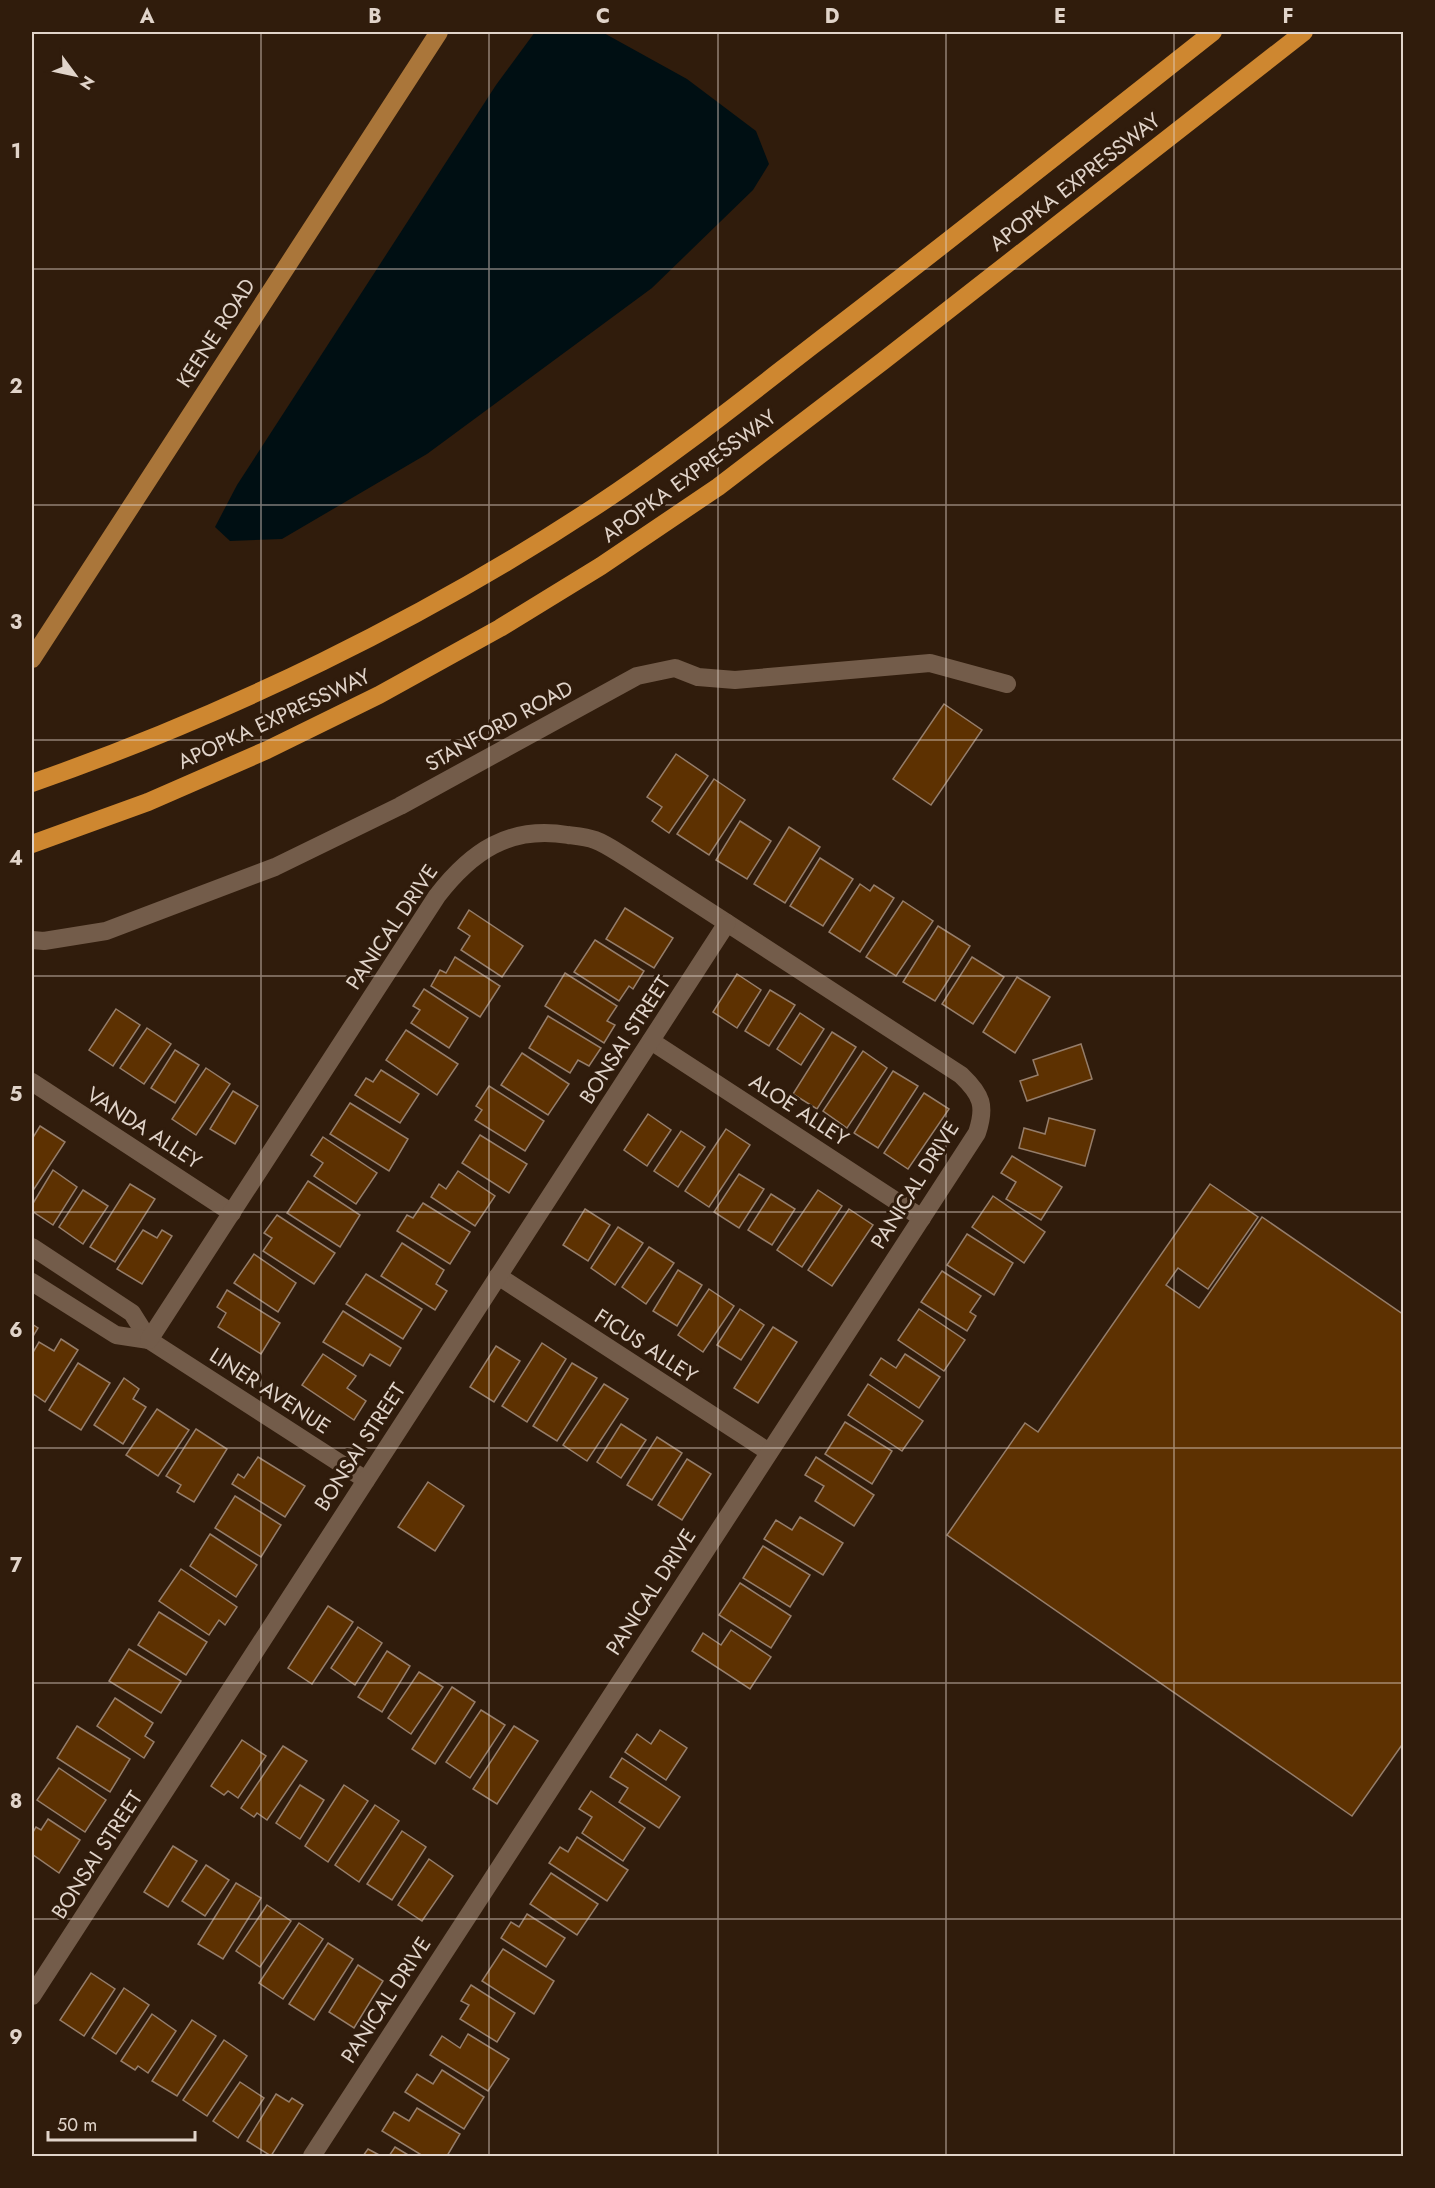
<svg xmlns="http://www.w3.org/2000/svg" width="1435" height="2188" viewBox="0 0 1435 2188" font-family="Jost,sans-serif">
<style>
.water{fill:#000f13}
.building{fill:#5d3101;stroke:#957d6a;stroke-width:1.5}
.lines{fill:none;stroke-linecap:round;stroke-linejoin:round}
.minor{stroke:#735c4a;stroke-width:18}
.major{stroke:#aa763a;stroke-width:18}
.highway{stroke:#ce8730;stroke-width:18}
.grid{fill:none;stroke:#e1d4ca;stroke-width:1.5;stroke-opacity:0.55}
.labels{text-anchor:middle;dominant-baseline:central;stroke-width:6;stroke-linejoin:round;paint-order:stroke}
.street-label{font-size:21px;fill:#e1d4ca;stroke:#301c0c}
.neatline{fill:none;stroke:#e1d4ca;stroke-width:2}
.grid-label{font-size:20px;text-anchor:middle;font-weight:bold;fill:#e1d4ca}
</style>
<rect width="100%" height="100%" fill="#301c0c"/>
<path class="water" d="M535 32H602L687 79 756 131 769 164 753 190 652 288 427 454 282 539 230 541 215 527 237 485 496 85Z"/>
<g class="building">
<path d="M944 704 982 730 931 805 893 779Z"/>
<path d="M676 754 708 776 669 833 652 821 662 807 647 797Z"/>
<path d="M714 779 745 800 709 855 677 834Z"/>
<path d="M740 821 771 841 747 879 716 860Z"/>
<path d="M789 827 820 847 785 903 754 884Z"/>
<path d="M820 858 853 879 823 926 790 906Z"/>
<path d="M860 884 870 891 874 885 894 898 860 952 829 932Z"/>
<path d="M903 901 933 921 896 976 866 957Z"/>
<path d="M625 908 673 938 654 968 606 939Z"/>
<path d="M469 910 523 946 502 977 461 950 470 936 458 928Z"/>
<path d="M938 926 970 946 935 1001 903 982Z"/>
<path d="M595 940 644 971 633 989 629 986 619 1001 574 972Z"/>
<path d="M455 957 500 986 480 1017 431 986 440 970 446 973Z"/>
<path d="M972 957 1004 977 973 1024 942 1004Z"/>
<path d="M565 973 617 1006 607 1021 615 1025 604 1043 545 1006Z"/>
<path d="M737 974 761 990 737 1028 713 1012Z"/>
<path d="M1017 977 1050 997 1015 1053 983 1032Z"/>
<path d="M424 989 468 1018 449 1048 411 1023 420 1010 413 1006Z"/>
<path d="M770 990 795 1005 769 1046 745 1031Z"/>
<path d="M116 1009 140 1025 113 1066 89 1050Z"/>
<path d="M800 1013 824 1029 801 1065 777 1049Z"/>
<path d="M548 1016 601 1048 589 1066 578 1060 570 1073 529 1048Z"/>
<path d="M147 1028 171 1044 144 1084 120 1068Z"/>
<path d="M406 1030 458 1064 437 1095 386 1060Z"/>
<path d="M832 1032 856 1047 817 1109 793 1094Z"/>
<path d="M1081 1044 1092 1079 1027 1101 1020 1081 1038 1075 1033 1060Z"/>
<path d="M175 1050 199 1065 175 1103 151 1088Z"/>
<path d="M863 1051 887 1068 847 1128 823 1111Z"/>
<path d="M522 1053 569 1084 548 1115 501 1085Z"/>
<path d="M206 1068 230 1084 196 1135 172 1119Z"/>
<path d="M381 1070 419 1094 400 1123 355 1095 366 1078 373 1082Z"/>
<path d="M893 1071 918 1086 878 1148 854 1133Z"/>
<path d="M489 1086 544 1121 525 1151 475 1120 482 1110 476 1106Z"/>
<path d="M233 1091 258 1106 235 1144 210 1129Z"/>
<path d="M924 1093 949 1109 908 1169 884 1153Z"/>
<path d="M350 1103 408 1139 389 1171 330 1134Z"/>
<path d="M648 1114 671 1130 647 1166 624 1150Z"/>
<path d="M1049 1118 1095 1130 1085 1166 1019 1148 1024 1128 1045 1134Z"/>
<path d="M40 1126 65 1142 32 1192V1139Z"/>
<path d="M726 1129 750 1145 709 1207 685 1191Z"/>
<path d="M681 1131 705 1147 678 1187 654 1171Z"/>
<path d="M480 1135 527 1164 509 1193 462 1163Z"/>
<path d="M323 1137 377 1173 356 1204 314 1176 323 1163 311 1155Z"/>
<path d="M1012 1156 1062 1187 1041 1220 1006 1199 1016 1182 1001 1173Z"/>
<path d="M53 1170 77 1187 53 1225 32 1211V1205Z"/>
<path d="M458 1171 495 1196 475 1226 431 1197 439 1184 446 1189Z"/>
<path d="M739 1174 764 1189 739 1228 714 1212Z"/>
<path d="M308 1181 360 1215 340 1247 287 1213Z"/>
<path d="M130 1184 155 1199 115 1262 90 1247Z"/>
<path d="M1210 1184 1258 1217 1208 1289 1178 1268 1166 1285 1199 1308 1262 1217 1404 1315V1742L1352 1816 947 1535 1025 1423 1038 1432Z"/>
<path d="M83 1190 108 1206 83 1244 59 1227Z"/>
<path d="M818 1190 842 1206 802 1267 777 1250Z"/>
<path d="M771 1194 795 1209 772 1245 748 1230Z"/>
<path d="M993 1196 1045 1232 1024 1263 972 1227Z"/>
<path d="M423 1203 470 1232 450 1264 397 1231 407 1215 413 1218Z"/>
<path d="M585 1209 610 1225 588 1261 563 1245Z"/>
<path d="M849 1209 873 1225 832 1286 808 1270Z"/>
<path d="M277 1215 335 1253 314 1284 263 1251 272 1238 264 1233Z"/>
<path d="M618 1227 643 1243 615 1285 591 1268Z"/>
<path d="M143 1230 157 1238 162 1230 172 1236 142 1284 117 1269Z"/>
<path d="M967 1234 1013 1263 994 1295 947 1265Z"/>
<path d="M402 1243 444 1270 436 1284 447 1291 435 1310 381 1276Z"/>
<path d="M649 1247 674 1263 646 1304 622 1287Z"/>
<path d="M254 1254 296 1283 278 1312 234 1283Z"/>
<path d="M678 1270 702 1285 677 1326 653 1311Z"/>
<path d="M942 1271 981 1296 970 1312 976 1316 967 1331 921 1302Z"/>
<path d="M366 1274 422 1309 403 1339 346 1304Z"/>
<path d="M709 1289 734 1306 703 1352 678 1335Z"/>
<path d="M227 1290 280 1323 261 1354 218 1327 226 1313 217 1307Z"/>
<path d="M740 1309 764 1325 741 1360 717 1345Z"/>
<path d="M919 1309 965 1340 944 1371 898 1340Z"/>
<path d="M343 1311 401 1348 390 1366 370 1354 363 1366 323 1342Z"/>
<path d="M32 1324 38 1328 32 1338Z"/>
<path d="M773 1327 797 1342 758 1403 734 1388Z"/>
<path d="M61 1339 78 1350 45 1402 32 1393V1354L39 1342 54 1351Z"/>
<path d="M542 1343 566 1359 527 1422 502 1406Z"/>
<path d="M496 1346 520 1361 494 1402 470 1387Z"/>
<path d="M323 1354 356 1376 347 1388 366 1401 354 1420 302 1385Z"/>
<path d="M905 1354 940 1377 919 1408 870 1375 881 1358 896 1368Z"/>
<path d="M78 1363 110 1383 81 1430 49 1410Z"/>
<path d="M572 1363 597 1378 557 1441 533 1426Z"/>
<path d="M124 1378 139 1389 133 1399 146 1407 123 1444 94 1425Z"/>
<path d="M604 1384 628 1399 587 1461 563 1445Z"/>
<path d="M868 1384 923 1421 902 1451 848 1415Z"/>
<path d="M157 1409 189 1430 158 1476 126 1455Z"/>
<path d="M845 1422 892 1451 872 1484 825 1454Z"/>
<path d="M621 1424 646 1440 621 1478 597 1462Z"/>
<path d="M196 1429 227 1449 194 1502 177 1492 181 1485 166 1476Z"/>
<path d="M657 1437 682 1453 652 1500 627 1485Z"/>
<path d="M258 1457 305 1486 285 1517 232 1484 238 1474 244 1478Z"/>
<path d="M816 1457 874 1495 854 1526 815 1501 824 1486 805 1475Z"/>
<path d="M687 1459 711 1474 682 1520 658 1505Z"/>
<path d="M428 1482 464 1506 435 1551 398 1527Z"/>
<path d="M235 1496 281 1525 261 1557 215 1528Z"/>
<path d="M800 1517 843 1543 823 1575 764 1539 776 1520 792 1530Z"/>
<path d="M210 1534 257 1565 236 1597 190 1566Z"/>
<path d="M763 1546 810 1575 790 1607 743 1578Z"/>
<path d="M181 1569 237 1607 225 1625 219 1620 209 1635 159 1601Z"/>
<path d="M740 1583 791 1616 771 1648 719 1615Z"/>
<path d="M328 1606 353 1622 312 1684 288 1668Z"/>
<path d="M159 1612 207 1642 186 1675 138 1645Z"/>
<path d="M358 1627 382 1643 355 1685 331 1668Z"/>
<path d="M731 1630 771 1657 750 1689 692 1651 703 1633 721 1645Z"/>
<path d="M129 1649 181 1681 161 1713 109 1681Z"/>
<path d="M387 1651 410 1666 382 1712 358 1697Z"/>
<path d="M419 1672 443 1687 411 1734 388 1718Z"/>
<path d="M452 1687 475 1702 435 1764 412 1749Z"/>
<path d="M115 1698 153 1723 145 1736 154 1742 144 1758 97 1726Z"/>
<path d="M481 1710 505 1725 470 1778 446 1762Z"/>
<path d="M77 1726 130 1759 110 1792 57 1758Z"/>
<path d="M514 1726 538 1741 497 1804 473 1789Z"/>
<path d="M660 1730 687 1748 666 1780 625 1752 637 1734 651 1744Z"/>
<path d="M242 1740 266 1756 238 1798 228 1791 224 1795 211 1786Z"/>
<path d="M283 1746 307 1761 267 1820 257 1813 254 1817 241 1808Z"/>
<path d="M622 1758 680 1797 659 1828 619 1802 628 1788 610 1777Z"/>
<path d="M59 1768 106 1800 85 1832 37 1800Z"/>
<path d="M300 1785 324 1800 300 1839 276 1823Z"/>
<path d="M344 1785 368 1801 328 1862 305 1846Z"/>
<path d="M591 1791 645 1828 623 1861 582 1833 592 1817 579 1809Z"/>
<path d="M375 1805 399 1821 359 1882 335 1865Z"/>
<path d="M48 1819 80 1840 59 1873 32 1854V1834L36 1827 41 1830Z"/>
<path d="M402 1831 426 1847 392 1900 367 1884Z"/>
<path d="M577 1837 628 1870 607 1901 549 1863 560 1847 568 1852Z"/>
<path d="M173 1846 197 1861 168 1907 144 1892Z"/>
<path d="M429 1859 453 1876 422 1921 398 1905Z"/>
<path d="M206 1865 229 1880 205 1916 182 1901Z"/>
<path d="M551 1873 598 1904 577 1935 530 1904Z"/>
<path d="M236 1883 261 1898 223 1959 198 1944Z"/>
<path d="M267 1905 291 1921 260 1967 236 1951Z"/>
<path d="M527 1914 565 1938 546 1967 501 1938 511 1922 519 1927Z"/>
<path d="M299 1923 323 1939 283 1999 259 1983Z"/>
<path d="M328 1943 353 1959 314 2020 289 2004Z"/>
<path d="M503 1949 554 1981 534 2014 482 1981Z"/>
<path d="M358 1965 383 1981 354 2028 329 2012Z"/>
<path d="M91 1973 115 1989 84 2036 60 2020Z"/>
<path d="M471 1985 515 2013 497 2042 460 2019 469 2005 461 2001Z"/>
<path d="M124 1988 149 2005 116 2054 92 2038Z"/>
<path d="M152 2014 176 2031 148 2073 138 2066 135 2070 121 2061Z"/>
<path d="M192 2020 216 2036 177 2096 152 2081Z"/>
<path d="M468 2034 509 2059 488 2091 430 2055 442 2036 460 2048Z"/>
<path d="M224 2040 247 2056 207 2116 183 2100Z"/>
<path d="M442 2070 484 2097 464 2129 405 2092 417 2074 433 2084Z"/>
<path d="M240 2082 264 2098 238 2138 213 2121Z"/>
<path d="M276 2094 289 2102 292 2098 303 2105 271 2156 247 2141Z"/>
<path d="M417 2108 460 2134 447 2156H423L382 2131 394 2112 409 2121Z"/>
<path d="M395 2147 410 2156H389Z"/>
<path d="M368 2149 381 2156H363Z"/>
</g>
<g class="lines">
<g class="minor">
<path d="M32 940 44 941 106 931 275 867 400 806 637 676 675 668 698 677 735 680 930 663 1007 684"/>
<path d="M651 1041 922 1218"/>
<path d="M32 1082 232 1213"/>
<path d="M32 1247 132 1313 149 1340 366 1480"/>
<path d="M498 1276 769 1452"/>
<path d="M32 1282 116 1335 149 1340"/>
<path d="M149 1340 437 896C471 852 509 825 568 835 576 836 587 837 595 840 606 844 617 852 627 858L961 1075C982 1095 986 1106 977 1133L312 2156"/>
<path d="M32 1996 727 923"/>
</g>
<path class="major" d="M32 659 439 32"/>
<g class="highway">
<path d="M32 783C227 715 423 620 596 506 671 457 741 401 812 346 947 243 1080 137 1213 32"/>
<path d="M32 844 148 802 267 750 379 695 500 628 601 566 718 487 883 361 1304 32"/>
</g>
</g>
<path class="grid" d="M261 32V2156M489 32V2156M718 32V2156M946 32V2156M1174 32V2156M32 269H1404M32 505H1404M32 740H1404M32 976H1404M32 1212H1404M32 1448H1404M32 1683H1404M32 1919H1404"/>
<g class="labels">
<g class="street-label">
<text transform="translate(1075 182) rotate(-38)">APOPKA EXPRESSWAY</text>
<text transform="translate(216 333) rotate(-57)">KEENE ROAD</text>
<text transform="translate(689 476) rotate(-36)">APOPKA EXPRESSWAY</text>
<text transform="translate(274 719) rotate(-25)">APOPKA EXPRESSWAY</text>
<text transform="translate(499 726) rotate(-29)">STANFORD ROAD</text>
<text transform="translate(392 927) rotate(-56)">PANICAL DRIVE</text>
<text transform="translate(625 1040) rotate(-57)">BONSAI STREET</text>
<text transform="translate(799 1110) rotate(33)">ALOE ALLEY</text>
<text transform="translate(144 1128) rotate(33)">VANDA ALLEY</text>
<text transform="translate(915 1185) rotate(-58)">PANICAL DRIVE</text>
<text transform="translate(646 1346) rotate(33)">FICUS ALLEY</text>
<text transform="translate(270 1391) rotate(33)">LINER AVENUE</text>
<text transform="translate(360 1447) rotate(-57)">BONSAI STREET</text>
<text transform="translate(651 1592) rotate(-57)">PANICAL DRIVE</text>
<text transform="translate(97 1855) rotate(-57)">BONSAI STREET</text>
<text transform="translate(386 2000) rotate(-57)">PANICAL DRIVE</text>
</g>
</g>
<rect width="1435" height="2188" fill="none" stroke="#301c0c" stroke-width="66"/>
<g transform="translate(75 75) rotate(123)" stroke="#301c0c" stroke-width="4.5" paint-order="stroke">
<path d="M0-4.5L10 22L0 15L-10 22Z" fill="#e1d4ca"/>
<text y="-9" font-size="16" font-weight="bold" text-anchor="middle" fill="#e1d4ca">N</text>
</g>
<path d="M48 2131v9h147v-9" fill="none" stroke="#e1d4ca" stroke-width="3"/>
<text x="57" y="2131" font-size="18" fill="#e1d4ca" stroke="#301c0c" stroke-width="4.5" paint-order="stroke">50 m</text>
<rect x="33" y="33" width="1369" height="2122" class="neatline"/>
<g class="grid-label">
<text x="147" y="23">A</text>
<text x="375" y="23">B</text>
<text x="603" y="23">C</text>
<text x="832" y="23">D</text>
<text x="1060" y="23">E</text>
<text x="1288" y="23">F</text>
<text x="16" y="158">1</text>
<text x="16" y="393">2</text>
<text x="16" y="629">3</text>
<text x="16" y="865">4</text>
<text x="16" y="1101">5</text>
<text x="16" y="1337">6</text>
<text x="16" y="1572">7</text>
<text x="16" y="1808">8</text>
<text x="16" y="2044">9</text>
</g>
</svg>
